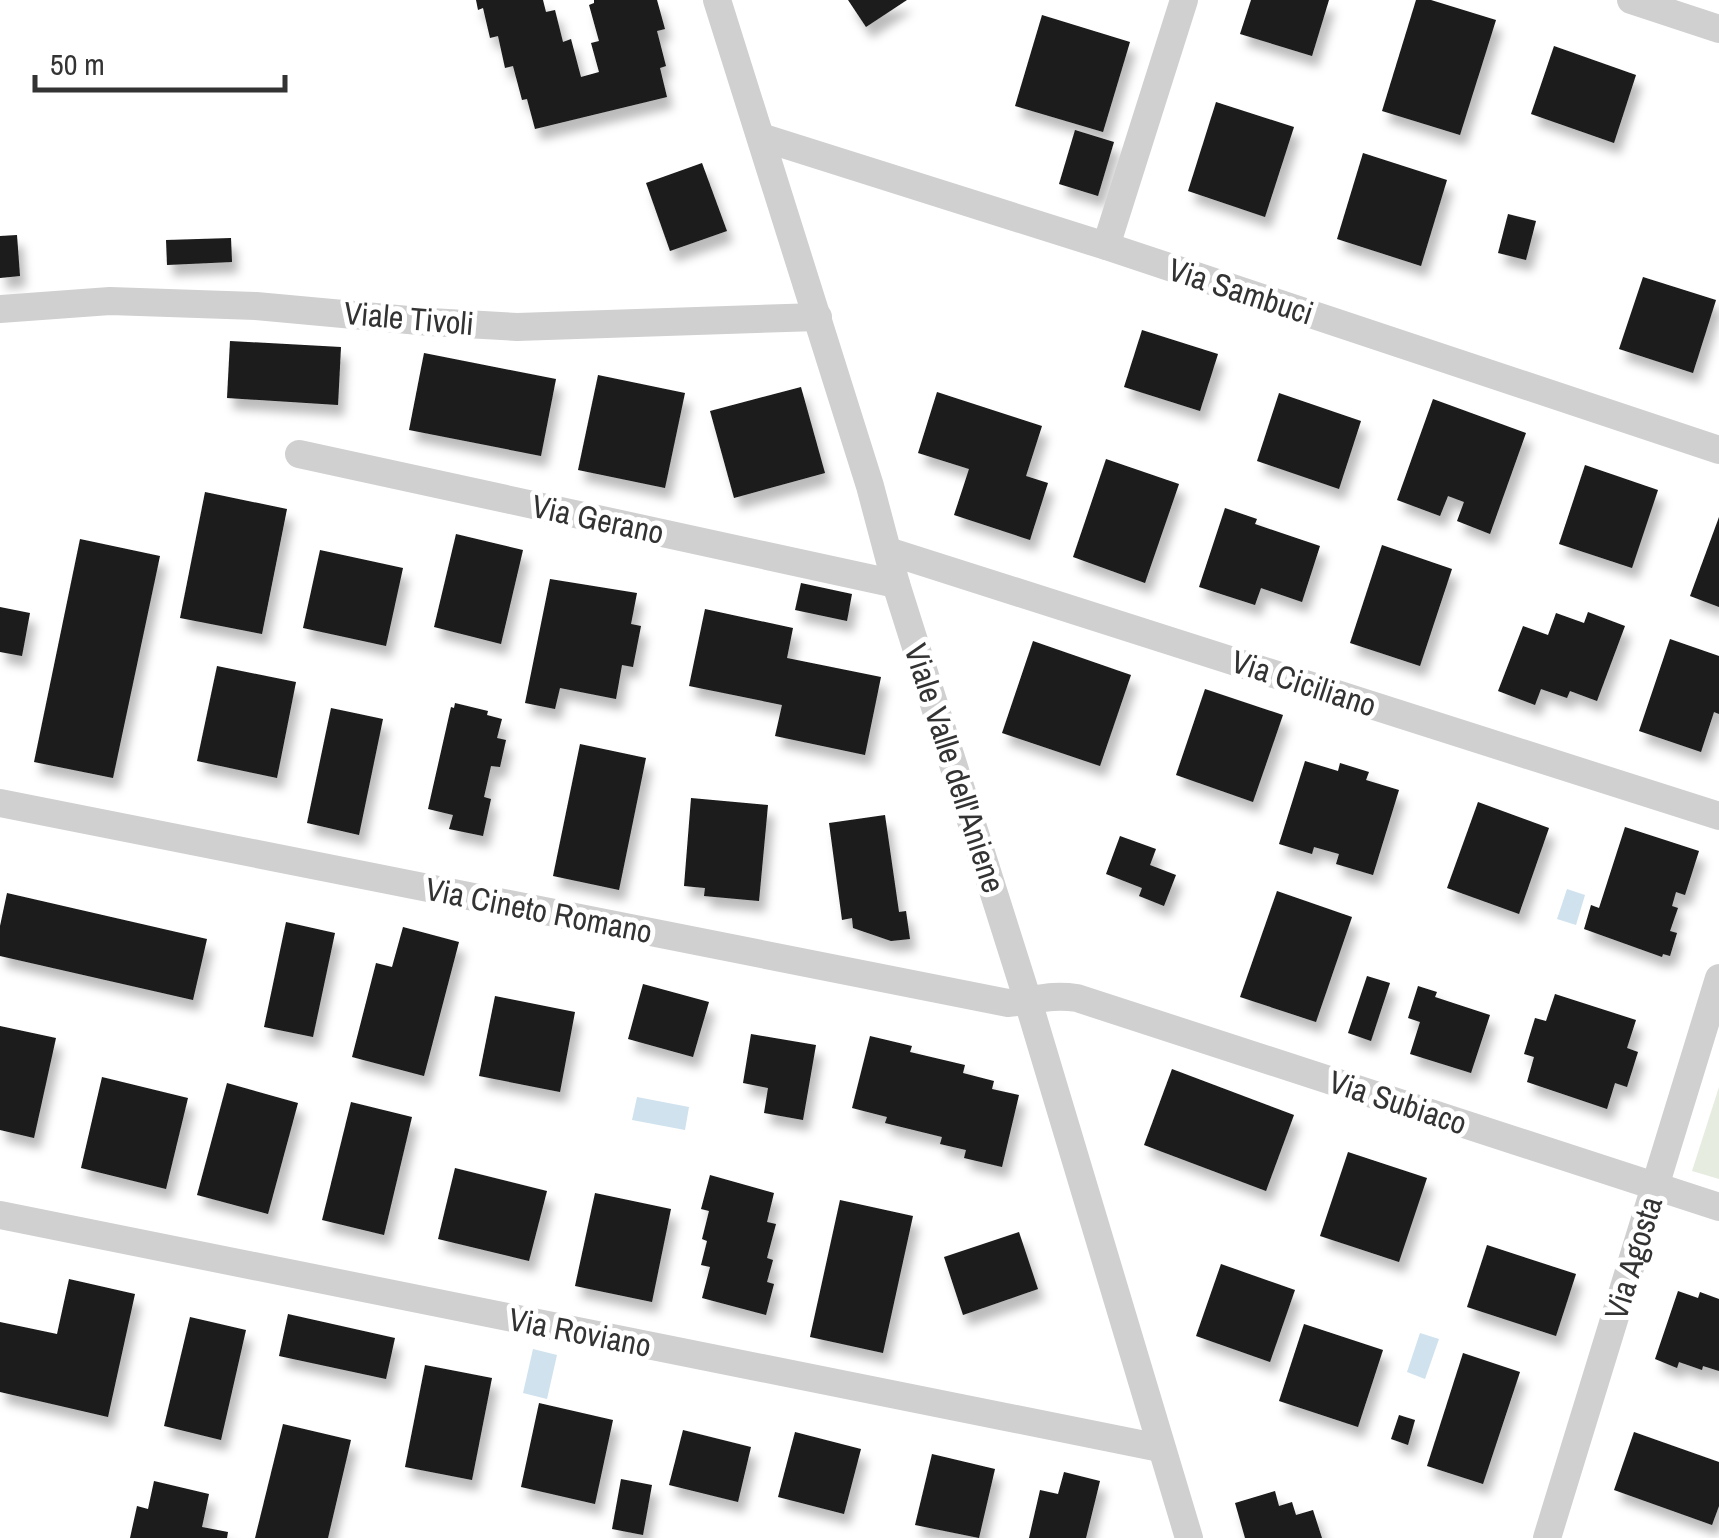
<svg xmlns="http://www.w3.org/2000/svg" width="1719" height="1538" viewBox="0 0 1719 1538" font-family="'Archivo Narrow',sans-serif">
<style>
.green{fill:#e6ecdf}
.water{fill:#cfe2ee}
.building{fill:#1a1a1a;filter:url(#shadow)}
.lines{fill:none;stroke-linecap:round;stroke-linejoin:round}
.minor{stroke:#d0d0d0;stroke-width:28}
.labels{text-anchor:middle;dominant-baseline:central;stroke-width:10;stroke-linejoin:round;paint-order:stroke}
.street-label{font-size:32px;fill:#333;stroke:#fff}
</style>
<defs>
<filter id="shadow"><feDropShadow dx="6" dy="11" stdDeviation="5" flood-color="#0004"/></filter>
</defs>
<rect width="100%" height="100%" fill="#fff"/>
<path class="green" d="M1719 1087V1179L1692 1171Z"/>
<g class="water">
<path d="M1567 889 1585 895 1576 925 1557 919Z"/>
<path d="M637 1097 689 1107 685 1130 632 1120Z"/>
<path d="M1420 1333 1439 1339 1425 1379 1407 1372Z"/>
<path d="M533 1349 557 1355 547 1399 523 1393Z"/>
</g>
<g class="building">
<path d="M476 0H543L546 12 555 10 563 42 571 39 581 77 599 72 591 43 599 41 589 5 594 3V0H657L665 29 657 31 666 66 660 68 667 97 535 129 527 99 522 100 513 66 505 68 498 36 490 38 483 8 478 10Z"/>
<path d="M848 0H907L866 27Z"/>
<path d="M1251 0H1329L1312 56 1240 34Z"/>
<path d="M1416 0H1431L1496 20 1460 135 1382 111Z"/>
<path d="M1042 15 1130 42 1103 132 1015 106Z"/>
<path d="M1554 46 1636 75 1614 143 1531 114Z"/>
<path d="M1216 102 1294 127 1265 217 1188 191Z"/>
<path d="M1075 130 1114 142 1098 196 1059 184Z"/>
<path d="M1363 153 1447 180 1421 266 1337 239Z"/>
<path d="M702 163 727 231 670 251 646 183Z"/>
<path d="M1508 214 1536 221 1526 260 1498 253Z"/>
<path d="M17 235 20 276 0 278V236Z"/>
<path d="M231 238 232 262 167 265 166 240Z"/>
<path d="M1643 277 1716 300 1693 373 1619 349Z"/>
<path d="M1142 330 1218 354 1200 411 1124 387Z"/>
<path d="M230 341 341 347 338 405 227 398Z"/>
<path d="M424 353 556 379 541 456 409 430Z"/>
<path d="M598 375 685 393 665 488 578 470Z"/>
<path d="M801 387 825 473 734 498 710 411Z"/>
<path d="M937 392 1042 426 1026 476 1048 483 1030 540 954 515 969 469 918 453Z"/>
<path d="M1279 393 1361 421 1339 489 1257 461Z"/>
<path d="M1433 399 1526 433 1490 534 1457 521 1464 502 1448 496 1440 516 1397 500Z"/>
<path d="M1106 459 1179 484 1145 583 1073 557Z"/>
<path d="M1585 465 1658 490 1632 568 1559 544Z"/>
<path d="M205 492 287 509 262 634 180 618Z"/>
<path d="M1225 508 1257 519 1255 524 1320 546 1302 602 1261 588 1255 605 1199 587Z"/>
<path d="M1719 517V607L1690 596Z"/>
<path d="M456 534 523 550 501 644 434 627Z"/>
<path d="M80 539 160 556 113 778 34 762Z"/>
<path d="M1382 545 1452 569 1420 666 1350 643Z"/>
<path d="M320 550 403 568 386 646 303 628Z"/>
<path d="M550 579 637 593 631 624 641 626 633 667 622 665 616 699 560 688 555 709 525 703Z"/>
<path d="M801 583 852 594 847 621 795 610Z"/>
<path d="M0 607 30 613 22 656 0 652Z"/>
<path d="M705 609 793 628 787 658 881 677 865 755 775 736 782 705 689 686Z"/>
<path d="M1588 612 1625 626 1597 701 1570 691 1567 698 1541 689 1535 705 1498 691 1523 626 1548 635 1556 613 1584 623Z"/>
<path d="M1670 639 1719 656V714L1714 712 1701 752 1639 731Z"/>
<path d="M1033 641 1131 675 1100 766 1002 733Z"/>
<path d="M217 666 296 682 277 778 197 761Z"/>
<path d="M1205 689 1283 715 1253 802 1176 775Z"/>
<path d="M455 703 488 711 487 715 502 719 497 738 506 740 500 767 491 766 484 797 491 799 483 836 449 829 453 815 428 809 451 707 454 708Z"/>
<path d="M331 708 383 719 359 835 307 823Z"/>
<path d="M580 744 646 758 619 890 553 876Z"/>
<path d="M1305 761 1338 771 1340 763 1369 772 1366 780 1399 790 1373 875 1336 864 1339 854 1314 847 1312 854 1279 844Z"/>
<path d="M691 798 768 805 759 901 704 896 705 888 684 886Z"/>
<path d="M1478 802 1549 828 1519 914 1447 888Z"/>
<path d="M885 815 899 912 906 911 910 939 891 941 853 928 852 918 842 920 829 823Z"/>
<path d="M1625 827 1699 851 1685 895 1676 892 1672 906 1678 908 1670 931 1677 933 1670 956 1663 954 1662 957 1584 929 1591 905 1599 908Z"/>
<path d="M1120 836 1156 849 1150 865 1176 875 1164 906 1139 896 1142 888 1106 874Z"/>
<path d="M1277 891 1352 917 1316 1022 1240 997Z"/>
<path d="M7 893 207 939 193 1000 0 956V926Z"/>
<path d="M286 922 335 933 313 1037 264 1027Z"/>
<path d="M403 927 459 942 424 1076 352 1057 376 963 392 967Z"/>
<path d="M1367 976 1390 983 1371 1041 1348 1033Z"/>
<path d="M643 984 709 1002 693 1057 628 1039Z"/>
<path d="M1418 986 1437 992 1435 997 1490 1015 1471 1073 1410 1054 1420 1022 1408 1018Z"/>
<path d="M1555 994 1636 1020 1627 1048 1638 1052 1627 1087 1615 1083 1607 1109 1527 1082 1534 1057 1524 1054 1535 1018 1546 1021Z"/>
<path d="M495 996 575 1012 560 1092 479 1076Z"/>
<path d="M0 1026 56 1038 34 1138 0 1130Z"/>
<path d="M751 1034 816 1045 803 1120 764 1113 768 1088 743 1083Z"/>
<path d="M870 1036 912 1046 910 1052 965 1065 963 1073 994 1081 992 1089 1019 1095 1002 1167 964 1158 966 1150 940 1144 942 1137 885 1123 887 1117 852 1108Z"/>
<path d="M1172 1069 1294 1115 1266 1191 1144 1145Z"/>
<path d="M102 1077 188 1098 166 1189 81 1168Z"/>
<path d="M227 1083 298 1103 268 1214 197 1195Z"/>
<path d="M351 1102 412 1117 384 1235 322 1220Z"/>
<path d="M1348 1152 1427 1178 1399 1262 1320 1236Z"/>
<path d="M455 1168 547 1191 529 1261 438 1239Z"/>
<path d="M710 1175 774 1193 767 1222 776 1224 767 1258 773 1260 767 1282 774 1284 766 1315 702 1298 710 1267 701 1265 707 1241 702 1239 709 1211 701 1209Z"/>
<path d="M595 1193 671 1209 652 1302 575 1286Z"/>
<path d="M840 1200 913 1216 883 1353 810 1337Z"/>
<path d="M1019 1232 1038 1289 963 1315 944 1257Z"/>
<path d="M1487 1245 1576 1274 1556 1336 1467 1307Z"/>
<path d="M1221 1264 1295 1290 1270 1362 1196 1336Z"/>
<path d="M69 1279 135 1294 108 1417 0 1392V1322L57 1334Z"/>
<path d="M1678 1291 1698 1298 1700 1292 1719 1299V1371L1703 1366 1702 1370 1679 1362 1677 1368 1655 1359Z"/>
<path d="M288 1314 395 1338 386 1379 279 1356Z"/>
<path d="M190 1317 246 1330 221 1440 164 1426Z"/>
<path d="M1304 1324 1383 1350 1358 1427 1279 1401Z"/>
<path d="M1463 1353 1520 1372 1483 1484 1427 1466Z"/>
<path d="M425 1365 492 1378 472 1480 405 1467Z"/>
<path d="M539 1403 613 1420 595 1504 521 1487Z"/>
<path d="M1399 1415 1415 1420 1408 1445 1391 1439Z"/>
<path d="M283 1424 351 1440 328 1538H255Z"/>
<path d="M683 1430 751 1447 738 1502 669 1485Z"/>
<path d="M795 1432 861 1449 844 1514 778 1497Z"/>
<path d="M1634 1432 1719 1462V1506L1712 1525 1614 1490Z"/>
<path d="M932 1454 995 1469 979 1538 915 1525Z"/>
<path d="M1064 1472 1100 1481 1086 1538H1029L1040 1490 1058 1494Z"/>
<path d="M621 1479 652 1485 643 1535 612 1529Z"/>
<path d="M154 1481 209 1494 202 1527 228 1532 227 1538H130L137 1506 148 1509Z"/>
<path d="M1275 1491 1279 1506 1292 1502 1296 1515 1313 1510 1322 1538H1245L1235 1503Z"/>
</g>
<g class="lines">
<g class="minor">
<path d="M717 0 870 486 896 584 1028 1001 1189 1538"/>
<path d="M1631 0 1719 29"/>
<path d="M761 137 1106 246 1719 450"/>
<path d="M1106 246 1184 0"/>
<path d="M0 309 110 301 256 306 430 322 517 327 818 317"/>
<path d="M299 454 896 584"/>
<path d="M888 551 1719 816"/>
<path d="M0 803 1008 1003C1036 1001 1048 994 1077 998L1719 1207"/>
<path d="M0 1215 1160 1448"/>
<path d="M1547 1538 1719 978"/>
</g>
</g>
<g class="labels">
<g class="street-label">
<text transform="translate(1241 291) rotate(18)">Via Sambuci</text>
<text transform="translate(409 318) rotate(5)">Viale Tivoli</text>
<text transform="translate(598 519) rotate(12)">Via Gerano</text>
<text transform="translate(1304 683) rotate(18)">Via Ciciliano</text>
<text transform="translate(955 768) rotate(72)">Viale Valle dell'Aniene</text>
<text transform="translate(539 910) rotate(11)">Via Cineto Romano</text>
<text transform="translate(1398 1102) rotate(18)">Via Subiaco</text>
<text transform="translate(1633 1258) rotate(-73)">Via Agosta</text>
<text transform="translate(580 1332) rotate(11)">Via Roviano</text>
</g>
</g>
<path d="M35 75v15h250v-15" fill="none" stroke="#333333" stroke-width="5"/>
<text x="50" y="75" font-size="30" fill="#333333" stroke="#ffffff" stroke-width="8" paint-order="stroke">50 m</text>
</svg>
